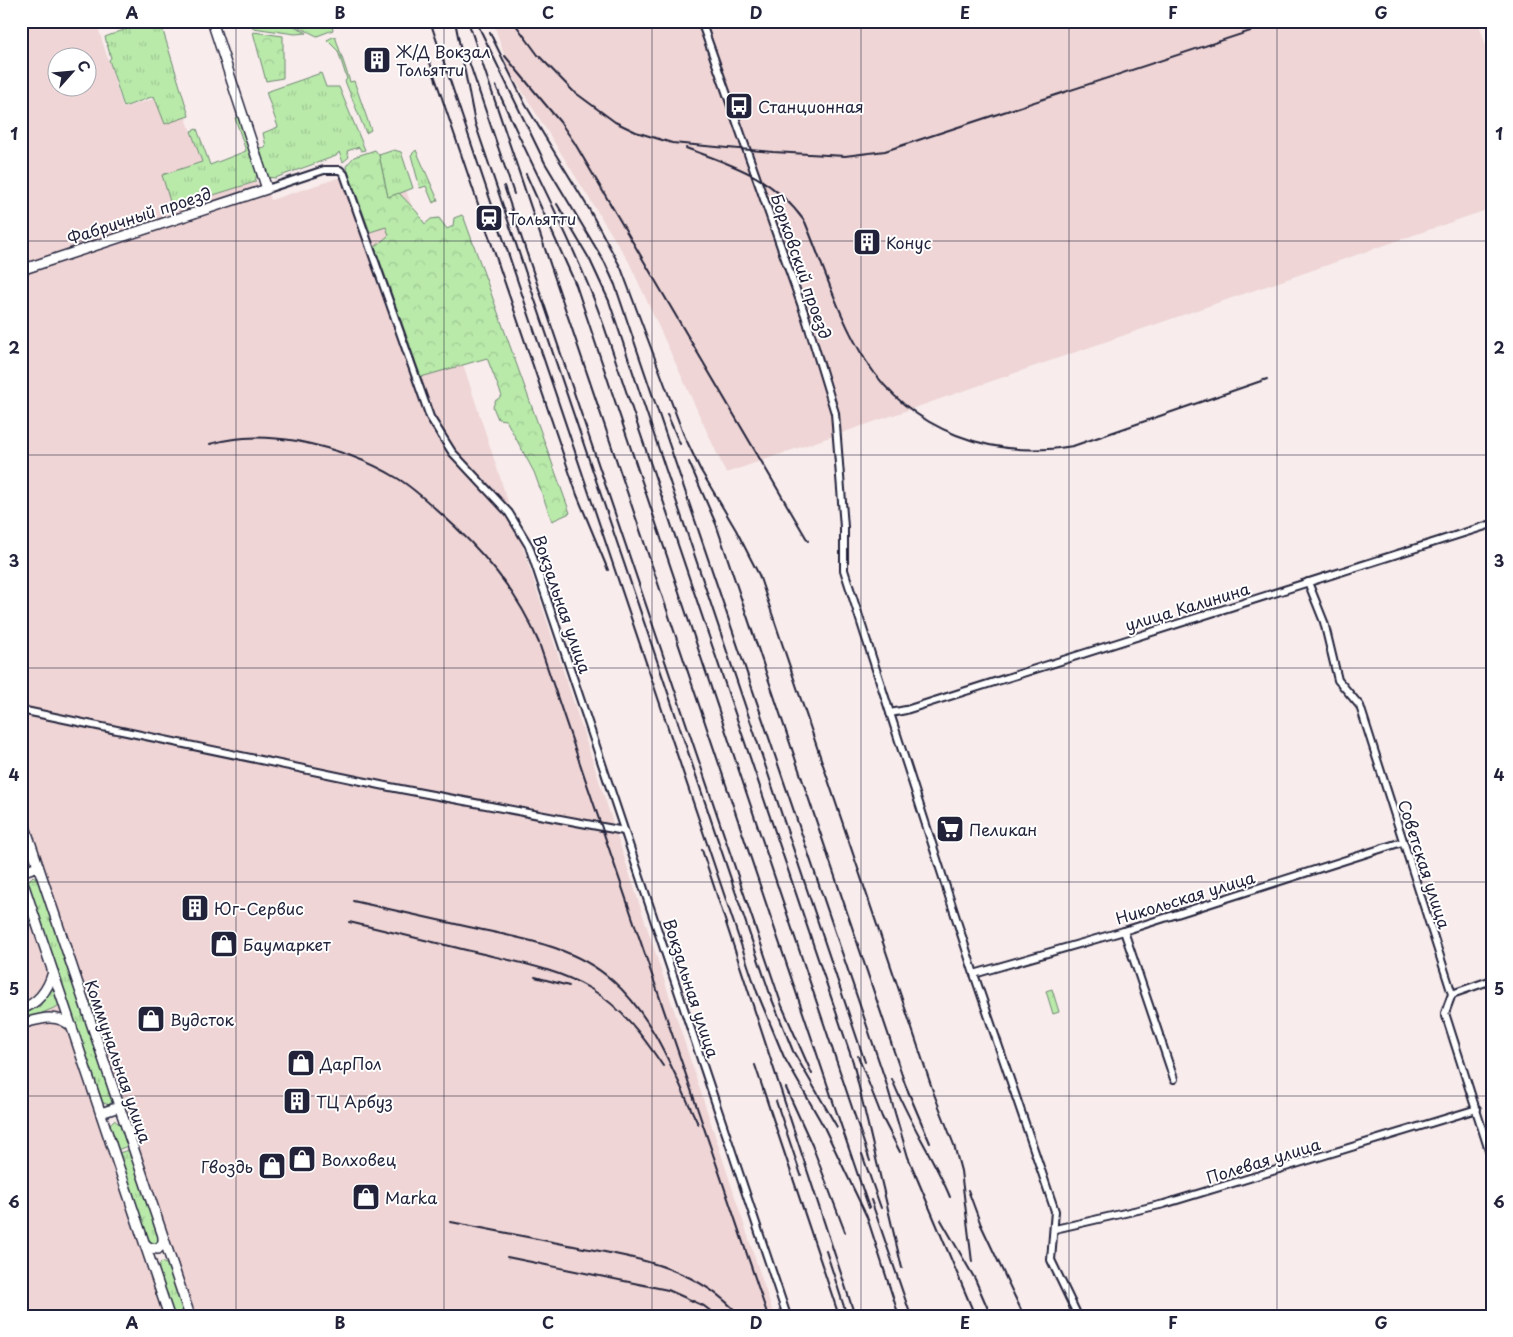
<svg xmlns="http://www.w3.org/2000/svg" width="1513" height="1337" viewBox="0 0 1513 1337" font-family="'Playpen Sans',sans-serif">
<style>
.built{fill:#efd5d5;fill-rule:evenodd}
.grass{fill:url(#grass-tufts);stroke:#6e8672}
.forest{fill:url(#forest-crowns);stroke:#6e8672}
.lines{fill:none;stroke-linecap:round;stroke-linejoin:round}
.street-casing{stroke:#22223b;stroke-width:10}
.secondary-casing{stroke:#22223b;stroke-width:12}
.street{stroke:#fff;stroke-width:6}
.secondary{stroke:#fff;stroke-width:9}
.rail{stroke:#22223b;stroke-width:2}
.grid{fill:none;stroke:#22223b;stroke-width:1;stroke-opacity:0.55}
.labels{text-anchor:middle;dominant-baseline:central;stroke-width:4;stroke-linejoin:round;paint-order:stroke}
.poi-label{font-size:16px;fill:#22223b;stroke:#fff;text-anchor:start}
.street-label{font-size:16px;fill:#22223b;stroke:#fff}
.neatline{fill:none;stroke:#22223b;stroke-width:2}
.grid-label{font-size:16px;text-anchor:middle;font-weight:bold;fill:#22223b}
</style>
<defs>
<pattern id="grass-tufts" width="24" height="20" patternUnits="userSpaceOnUse" patternTransform="scale(1.25)"><rect width="24" height="20" fill="#b9eaaa"/><path d="M3 7l-1-3M5 7V3M7 7l1-3M15 17l-1-3M17 17v-4M19 17l1-3" fill="none" stroke="#9fc893"/></pattern>
<pattern id="forest-crowns" width="20" height="18" patternUnits="userSpaceOnUse" patternTransform="scale(1.25)"><rect width="20" height="18" fill="#b9eaaa"/><path d="M2 6a3 3 0 1 1 6 0M12 15a3 3 0 1 1 6 0" fill="none" stroke="#9fc893"/></pattern>
</defs>
<rect width="100%" height="100%" fill="#f8ecec"/>
<filter id="ink" filterUnits="userSpaceOnUse"><feTurbulence type="fractalNoise" baseFrequency=".02" numOctaves="2"/><feDisplacementMap in="SourceGraphic" scale="10" xChannelSelector="R" yChannelSelector="G"/><feConvolveMatrix kernelMatrix="1 2 1 2 8 2 1 2 1" color-interpolation-filters="sRGB"/></filter>
<g filter="url(#ink)">
<g class="built">
<path d="M21 21H96L123 108 177 92 213 195 256 182 267 189 271 200 396 159 774 1316H192L21 804ZM58 58H88V88H58Z"/>
<path d="M493 21H1478L1492 65V208L726 473 629 262 509 70Z"/>
<path d="M21 896 163 1316H21Z"/>
</g>
<g class="grass">
<path d="M127 21H160L189 116 165 124 154 96 124 107 109 60 111 58 105 37 129 28Z"/>
<path d="M251 21H285L307 33 295 34 253 28Z"/>
<path d="M287 21H330L333 30 317 36Z"/>
<path d="M335 36 350 82 354 81 371 130 366 133 345 81 347 79 338 51 327 40Z"/>
<path d="M321 73 326 87H339L365 150 361 151 359 147 347 151 349 157 343 162 339 152 336 156 275 178 267 177 258 148 266 147 263 133 278 127 266 92Z"/>
<path d="M238 117 257 173 255 182 172 208 162 175 202 162 191 131 197 129 210 165 246 151 235 118Z"/>
<path d="M394 150 401 152 413 188 388 198 379 155Z"/>
<path d="M416 150 438 200 433 203 426 186 420 188 411 155Z"/>
<path d="M21 827 31 857 26 862 21 861Z"/>
<path d="M33 876 39 880 113 1100 109 1105 101 1102 28 885 29 880Z"/>
<path d="M54 985 61 1005 21 1022V1016L40 1006Z"/>
<path d="M89 1000C101 1008 110 1029 103 1042Z"/>
<path d="M114 1120 122 1126 128 1146 117 1150 109 1125Z"/>
<path d="M130 1150 160 1238V1242L153 1246 148 1241 118 1153Z"/>
<path d="M161 1262 169 1265 186 1316H173L158 1269Z"/>
</g>
<g class="forest">
<path d="M253 32 283 36V78L266 81Z"/>
<path d="M375 150 379 155 388 197 399 193 417 212 425 224 431 219 439 218 447 229 453 226 454 218 462 215 464 218 570 513 552 521 534 472 506 420 498 419 493 407 495 401 502 396 487 358 421 377 375 247 389 235 386 227 370 232 346 166 354 157Z"/>
<path d="M1052 989 1059 1012 1053 1014 1046 991Z"/>
</g>
<g class="lines">
<defs>
<g id="street">
<path d="M701 21 805 315 835 413 844 527V570L974 974 1055 1211 1051 1260 1078 1316"/>
<path d="M267 189 324 170H340L344 174 430 417 452 452 509 513 529 546 787 1316"/>
<path d="M1308 582 1324 622 1338 680 1360 706 1452 994 1445 1013 1492 1160"/>
<path d="M21 710 390 787 624 831"/>
<path d="M890 713 906 710 1492 524"/>
<path d="M1124 931 1174 1079"/>
<path d="M974 974 1124 931 1402 842"/>
<path d="M1452 994 1492 980"/>
<path d="M1055 1229 1164 1204 1477 1109"/>
</g>
<g id="secondary">
<path d="M21 270 267 189 212 21"/>
<path d="M21 815 190 1316"/>
<path d="M21 872 38 866"/>
<path d="M21 877 169 1316"/>
<path d="M21 1009C39 1003 48 990 53 972"/>
<path d="M21 1024C39 1019 57 1012 72 1027"/>
<path d="M101 1113 119 1107"/>
<path d="M145 1244 150 1248 158 1249 163 1243V1238"/>
</g>
</defs>
<use href="#street" class="street-casing"/>
<use href="#secondary" class="secondary-casing"/>
<use href="#street" class="street"/>
<use href="#secondary" class="secondary"/>
<g class="rail">
<path d="M430 21 757 992 784 1057 824 1127 867 1217 899 1316"/>
<path d="M455 21 475 123 771 997 793 1051 837 1127"/>
<path d="M468 21 869 1208"/>
<path d="M476 21 545 163 605 263 615 285 885 1079 908 1157 973 1311"/>
<path d="M513 21 538 55 573 91 615 122 636 132 672 143 773 152 845 156 885 151 1281 21"/>
<path d="M490 33 525 104 589 209 621 268 683 433 700 469 736 530 759 575 934 1094 954 1145 961 1171 972 1262"/>
<path d="M465 50 514 194"/>
<path d="M426 51 577 495 608 570"/>
<path d="M505 56 560 122 574 142 808 541"/>
<path d="M496 86C531 166 575 244 604 326L853 1062 902 1268"/>
<path d="M686 148C735 166 773 177 805 222 824 267 839 319 866 361 911 431 993 460 1073 446L1267 379"/>
<path d="M526 174 576 285 870 1161"/>
<path d="M504 186 782 1006 812 1074"/>
<path d="M557 204 590 260 609 301 865 1062"/>
<path d="M667 414 680 444"/>
<path d="M210 444C239 435 267 436 297 441 332 448 366 459 397 478 412 487 425 499 438 511 481 549 517 590 539 643L768 1316"/>
<path d="M689 462 716 524 905 1084 930 1143"/>
<path d="M702 850 855 1316"/>
<path d="M353 901C392 910 430 918 469 927 519 938 573 945 613 981 654 1017 675 1076 698 1124"/>
<path d="M349 922C393 932 436 943 479 953 517 962 557 969 591 989 622 1008 643 1036 663 1066"/>
<path d="M535 977 569 986"/>
<path d="M858 1056 882 1117 900 1152"/>
<path d="M755 1065 839 1316"/>
<path d="M892 1079C908 1121 933 1156 950 1197"/>
<path d="M786 1088 812 1145 845 1232"/>
<path d="M776 1101 801 1175"/>
<path d="M862 1154 881 1208"/>
<path d="M968 1190 981 1225 1024 1316"/>
<path d="M871 1200 911 1316"/>
<path d="M941 1220 975 1279 991 1316"/>
<path d="M451 1222C490 1230 529 1237 568 1245 630 1257 696 1265 740 1316"/>
<path d="M826 1251 847 1316"/>
<path d="M507 1257 668 1290 704 1306 717 1316"/>
</g>
</g>
</g>
<path class="grid" d="M236 21V1316M444 21V1316M652 21V1316M861 21V1316M1069 21V1316M1277 21V1316M21 241H1492M21 455H1492M21 668H1492M21 882H1492M21 1096H1492"/>
<defs>
<symbol id="building-square" viewBox="-11 -11 22 22"><rect x="-9" y="-9" width="18" height="18" rx="4" fill="#22223b" stroke="#fff"/><path d="M-4-6H4V6H1V3H-1V6H-4ZM-2.5-4.3h1.7v1.8h-1.7ZM.8-4.3h1.7v1.8H.8ZM-2.5-1h1.7V.8h-1.7ZM.8-1h1.7V.8H.8Z" fill="#fff"/></symbol>
<symbol id="bus-square" viewBox="-11 -11 22 22"><rect x="-9" y="-9" width="18" height="18" rx="4" fill="#22223b" stroke="#fff"/><path d="M-5-6H5V4H4V6H2V4H-2V6H-4V4H-5ZM-3.5-4V0h7V-4ZM-3.5 1.2v1.5H-2V1.2ZM2 1.2v1.5H3.5V1.2Z" fill="#fff"/></symbol>
<symbol id="station-square" viewBox="-11 -11 22 22"><rect x="-9" y="-9" width="18" height="18" rx="4" fill="#22223b" stroke="#fff"/><path d="M-3-6H3Q5-6 5-4V2Q5 4 3 4L4.5 6H3L1.5 4h-3L-3 6H-4.5L-3 4Q-5 4-5 2V-4Q-5-6-3-6ZM-3.5-4v3h7v-3ZM-3.5 1v1.5H-2V1ZM2 1v1.5H3.5V1Z" fill="#fff"/></symbol>
<symbol id="supermarket-square" viewBox="-11 -11 22 22"><rect x="-9" y="-9" width="18" height="18" rx="4" fill="#22223b" stroke="#fff"/><path d="M-6-5.5h2.5l.6 2H6L4.5 2H-2.5L-4.4-4H-6ZM-1.5 3.2a1.3 1.3 0 1 0 .1 0ZM3 3.2a1.3 1.3 0 1 0 .1 0Z" fill="#fff"/></symbol>
<symbol id="shop-square" viewBox="-11 -11 22 22"><rect x="-9" y="-9" width="18" height="18" rx="4" fill="#22223b" stroke="#fff"/><path d="M-5-2.5h2.3a2.7 3.5 0 0 1 5.4 0H5L5.5 6h-11ZM-1.5-2.5h3a1.5 2.3 0 0 0-3 0Z" fill="#fff"/></symbol>
</defs>
<g fill-rule="evenodd">
<use href="#building-square" x="361" y="44" width="32" height="32"/>
<use href="#bus-square" x="723" y="90" width="32" height="32"/>
<use href="#station-square" x="473" y="202" width="32" height="32"/>
<use href="#building-square" x="851" y="226" width="32" height="32"/>
<use href="#supermarket-square" x="934" y="813" width="32" height="32"/>
<use href="#building-square" x="179" y="892" width="32" height="32"/>
<use href="#shop-square" x="208" y="928" width="32" height="32"/>
<use href="#shop-square" x="135" y="1003" width="32" height="32"/>
<use href="#shop-square" x="285" y="1047" width="32" height="32"/>
<use href="#building-square" x="281" y="1085" width="32" height="32"/>
<use href="#shop-square" x="286" y="1143" width="32" height="32"/>
<use href="#shop-square" x="256" y="1150" width="32" height="32"/>
<use href="#shop-square" x="350" y="1181" width="32" height="32"/>
</g>
<g class="labels">
<g class="poi-label">
<text x="396" y="51">Ж/Д Вокзал<tspan x="396" dy="18">Тольятти</tspan></text>
<text x="758" y="106">Станционная</text>
<text x="508" y="218">Тольятти</text>
<text x="886" y="242">Конус</text>
<text x="969" y="829">Пеликан</text>
<text x="214" y="908">Юг-Сервис</text>
<text x="243" y="944">Баумаркет</text>
<text x="170" y="1019">Вудсток</text>
<text x="320" y="1063">ДарПол</text>
<text x="316" y="1101">ТЦ Арбуз</text>
<text x="321" y="1159">Волховец</text>
<text x="253" y="1166" text-anchor="end">Гвоздь</text>
<text x="385" y="1197">Marka</text>
</g>
<g class="street-label">
<text transform="translate(139 215) rotate(-18)">Фабричный проезд</text>
<text transform="translate(802 266) rotate(71)">Борковский проезд</text>
<text transform="translate(563 604) rotate(71)">Вокзальная улица</text>
<text transform="translate(1187 606) rotate(-17)">улица Калинина</text>
<text transform="translate(1425 864) rotate(72)">Советская улица</text>
<text transform="translate(1185 897) rotate(-17)">Никольская улица</text>
<text transform="translate(692 988) rotate(72)">Вокзальная улица</text>
<text transform="translate(119 1061) rotate(71)">Коммунальная улица</text>
<text transform="translate(1263 1160) rotate(-17)">Полевая улица</text>
</g>
</g>
<rect width="1513" height="1337" fill="none" stroke="#fff" stroke-width="55"/>
<g transform="translate(72 72) rotate(63)"><circle r="24" fill="#ffffff" stroke="#a7a7b1"/>
<path d="M0-4L9 19L0 12L-9 19Z" fill="#22223b"/>
<text y="-8" font-size="14" font-weight="bold" text-anchor="middle" fill="#22223b">С</text>
</g>
<rect x="28" y="28" width="1458" height="1282" class="neatline"/>
<g class="grid-label">
<text x="132" y="19">A</text>
<text x="340" y="19">B</text>
<text x="548" y="19">C</text>
<text x="756" y="19">D</text>
<text x="965" y="19">E</text>
<text x="1173" y="19">F</text>
<text x="1381" y="19">G</text>
<text x="14" y="140">1</text>
<text x="1499" y="140">1</text>
<text x="14" y="354">2</text>
<text x="1499" y="354">2</text>
<text x="14" y="567">3</text>
<text x="1499" y="567">3</text>
<text x="14" y="781">4</text>
<text x="1499" y="781">4</text>
<text x="14" y="995">5</text>
<text x="1499" y="995">5</text>
<text x="14" y="1208">6</text>
<text x="1499" y="1208">6</text>
<text x="132" y="1329">A</text>
<text x="340" y="1329">B</text>
<text x="548" y="1329">C</text>
<text x="756" y="1329">D</text>
<text x="965" y="1329">E</text>
<text x="1173" y="1329">F</text>
<text x="1381" y="1329">G</text>
</g>
</svg>
